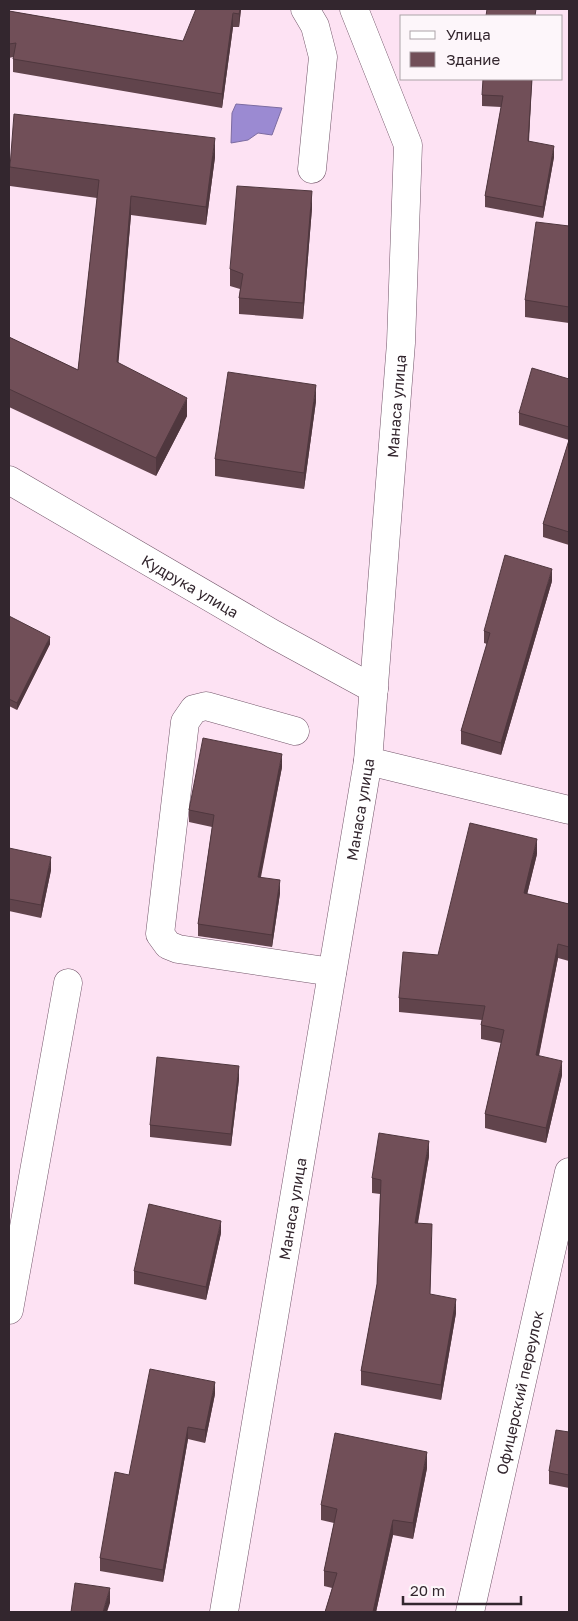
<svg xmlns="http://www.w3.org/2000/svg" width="578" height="1621" viewBox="0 0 578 1621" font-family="'Golos Text',sans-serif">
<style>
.water{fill:#9b8ad2;stroke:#7c6ca1}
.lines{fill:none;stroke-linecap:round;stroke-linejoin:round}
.minor-casing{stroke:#73566a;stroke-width:29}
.minor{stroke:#fff;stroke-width:28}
.wall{fill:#61444c}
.shaded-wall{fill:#4f373e}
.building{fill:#714f58;stroke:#4f373e}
.labels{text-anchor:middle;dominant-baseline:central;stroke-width:5;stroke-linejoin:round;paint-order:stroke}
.street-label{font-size:15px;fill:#33262e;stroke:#fdf6fa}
</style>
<rect width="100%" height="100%" fill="#fde2f3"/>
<path class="water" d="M236 104 282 108 272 135 258 133 248 140 231 143 232 113Z"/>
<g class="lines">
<defs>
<g id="minor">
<path d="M305 9 315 26 323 57 312 169"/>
<path id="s1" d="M9 480 273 634 374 689"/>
<path d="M295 731 206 706 194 709 185 722 160 934 168 945 178 949 332 972"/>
<path d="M368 761 569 810"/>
<path d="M9 1310 68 983"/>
<path id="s2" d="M224 1612 368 761 401 343 408 145 354 9"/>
<path id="s3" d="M470 1612 569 1172"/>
</g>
</defs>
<use href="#minor" class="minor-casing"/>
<use href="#minor" class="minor"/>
</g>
<g class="wall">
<path d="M241 9 239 27H233L222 108 13 72V57L9 58V11L183 41Z"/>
<path d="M532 79 529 142 554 157 543 218 485 207V196L501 107 482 106V95Z"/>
<path d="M215 157 206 225 131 215 118 362 187 416 156 476 9 407V337L78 370 97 198 10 186V167Z"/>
<path d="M312 208 303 319 239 314V298L240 289 230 286V269Z"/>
<path d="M569 226V323L525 317V300Z"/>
<path d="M569 379V545L543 537V524L569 440 519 425V413Z"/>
<path d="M316 401 304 489 215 476V459Z"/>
<path d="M552 581 501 755 461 744V731L487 644 484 643V631Z"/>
<path d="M9 616 50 644 17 710 9 706Z"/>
<path d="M282 767 261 877 280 893 272 947 198 936V924L212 827 189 822V810Z"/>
<path d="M9 848 51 870 41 918 9 911Z"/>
<path d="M537 854 527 894 569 904V961L558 958 539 1056 562 1075 546 1143 485 1128V1114L501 1043 481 1039V1025L482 1020 399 1012V998L438 955Z"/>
<path d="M239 1079 231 1146 150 1137V1125Z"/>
<path d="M429 1156 418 1223 432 1238 430 1294 456 1313 441 1400 361 1385V1371L377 1284 380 1194 372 1193V1178Z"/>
<path d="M221 1233 206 1300 134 1284V1271Z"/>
<path d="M215 1394 205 1443 188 1439 163 1582 100 1571V1558L129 1475Z"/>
<path d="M569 1432V1488L549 1484V1471Z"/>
<path d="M427 1468 413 1539 393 1535 376 1612H325L332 1588 324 1586V1571L334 1523 321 1520V1505Z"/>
</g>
<g class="shaded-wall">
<path d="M240 9H241L239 27V14Z"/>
<path d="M233 13V27L222 108V94Z"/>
<path d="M532 79 528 153V141Z"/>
<path d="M215 138V157L206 225V207Z"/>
<path d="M554 146V157L543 218V207Z"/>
<path d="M312 191V208L303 319V303Z"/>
<path d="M131 196V215L117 380V362Z"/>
<path d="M316 385V401L304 489V473Z"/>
<path d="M187 398V416L156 476V458Z"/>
<path d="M552 569V581L501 755V743Z"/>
<path d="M50 637V644L17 710V703Z"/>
<path d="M282 754V767L258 889V877Z"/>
<path d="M537 839V854L524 907V893Z"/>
<path d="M51 857V870L41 918V905Z"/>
<path d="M280 880V893L272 947V935Z"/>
<path d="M558 944V958L536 1069V1055Z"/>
<path d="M562 1061V1075L546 1143V1128Z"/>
<path d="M239 1066V1079L231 1146V1134Z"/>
<path d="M429 1141V1156L415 1238V1223Z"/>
<path d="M221 1221V1233L206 1300V1287Z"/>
<path d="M456 1299V1313L441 1400V1385Z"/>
<path d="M215 1382V1394L205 1443V1430Z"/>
<path d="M188 1427V1439L163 1582V1570Z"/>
<path d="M427 1452V1468L413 1539V1523Z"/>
<path d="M393 1520V1535L376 1612H373Z"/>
<path d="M110 1588V1603L107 1612H103Z"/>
</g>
<g class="building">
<path d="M196 9H240L239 14 233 13 222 94 13 59 16 43 9 44V11L183 41Z"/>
<path d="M487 9H536L535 16H486Z"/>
<path d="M483 79H532L528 141 554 146 543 207 485 196 503 96 482 95Z"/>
<path d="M14 114 215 138 206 207 131 196 117 362 187 398 156 458 9 389V337L78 370 99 180 10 167Z"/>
<path d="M237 186 312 191 303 303 239 298 243 274 230 269Z"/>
<path d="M536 222 569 226V307L525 300Z"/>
<path d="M532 368 569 379V427L519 413Z"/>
<path d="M228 372 316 385 304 473 215 459Z"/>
<path d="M569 440V532L543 524Z"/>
<path d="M505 555 552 569 501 743 461 731 490 633 484 631Z"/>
<path d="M9 616 50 637 17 703 9 699Z"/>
<path d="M203 738 282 754 258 877 280 880 272 935 198 924 214 815 189 810Z"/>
<path d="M470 823 537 839 524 893 569 904V947L558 944 536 1055 562 1061 546 1128 485 1114 504 1030 481 1025 485 1006 399 998 403 952 438 955Z"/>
<path d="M9 848 51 857 41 905 9 899Z"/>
<path d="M157 1057 239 1066 231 1134 150 1125Z"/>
<path d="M379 1133 429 1141 415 1223 432 1224 430 1294 456 1299 441 1385 361 1371 377 1284 381 1180 372 1178Z"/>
<path d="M149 1204 221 1221 206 1287 134 1271Z"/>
<path d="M150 1369 215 1382 205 1430 188 1427 163 1570 100 1558 115 1472 129 1475Z"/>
<path d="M556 1430 569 1432V1475L549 1471Z"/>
<path d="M335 1433 427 1452 413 1523 393 1520 373 1612H325L337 1573 324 1571 337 1509 321 1505Z"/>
<path d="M75 1583 110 1588 103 1612H71Z"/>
</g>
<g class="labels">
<g class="street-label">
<text stroke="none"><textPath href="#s2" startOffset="1219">Манаса улица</textPath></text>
<text stroke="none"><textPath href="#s1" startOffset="210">Кудрука улица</textPath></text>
<text stroke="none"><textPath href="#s2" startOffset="814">Манаса улица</textPath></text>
<text stroke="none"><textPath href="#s2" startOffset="409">Манаса улица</textPath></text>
<text stroke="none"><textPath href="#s3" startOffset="225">Офицерский переулок</textPath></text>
</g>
</g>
<rect width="578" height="1621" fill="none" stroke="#33262e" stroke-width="20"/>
<rect x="400" y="15" width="162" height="65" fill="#fdf6fa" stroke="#aca3a8"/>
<rect x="410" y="31" width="25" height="8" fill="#ffffff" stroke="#aca3a8"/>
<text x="446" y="40" font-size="15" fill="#33262e">Улица</text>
<rect x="410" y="52" width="25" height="15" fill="#714f58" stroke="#aca3a8"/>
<text x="446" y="65" font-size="15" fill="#33262e">Здание</text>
<path d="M403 1596v8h118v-8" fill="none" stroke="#33262e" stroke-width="2.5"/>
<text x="410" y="1596" font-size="15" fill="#33262e" stroke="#fdf6fa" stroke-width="4" paint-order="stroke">20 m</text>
</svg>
